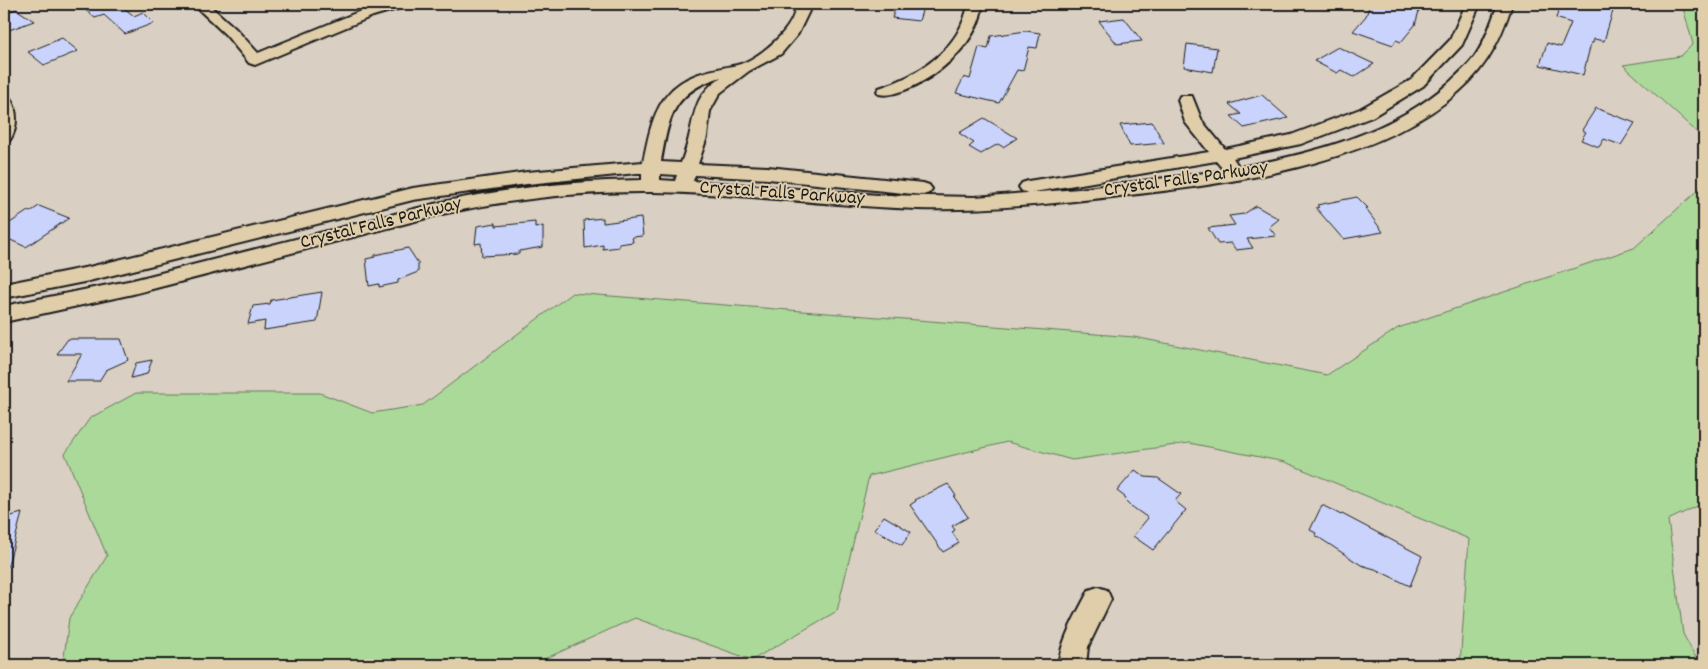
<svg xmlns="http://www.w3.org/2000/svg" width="1708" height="669" viewBox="0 0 1708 669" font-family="Dekko,sans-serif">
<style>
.green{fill:#abd999;stroke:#647a5a}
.building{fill:#cad3fb;stroke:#1c1c1c}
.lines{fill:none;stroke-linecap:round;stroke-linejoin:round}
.minor-casing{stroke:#1c1c1c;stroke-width:4}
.minor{fill:#e0ceab;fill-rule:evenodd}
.labels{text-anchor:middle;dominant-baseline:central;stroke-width:4;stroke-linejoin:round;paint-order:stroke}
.street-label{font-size:20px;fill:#1c1c1c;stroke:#e0ceab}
</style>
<rect width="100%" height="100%" fill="#d9d0c3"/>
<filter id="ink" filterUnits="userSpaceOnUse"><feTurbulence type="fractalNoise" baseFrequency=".02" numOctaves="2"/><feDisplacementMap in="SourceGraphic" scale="10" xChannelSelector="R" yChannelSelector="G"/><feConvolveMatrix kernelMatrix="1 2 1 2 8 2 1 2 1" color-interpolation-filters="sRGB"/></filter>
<g filter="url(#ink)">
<g class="green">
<path d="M1682 4H1704V171L1700 135 1623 65 1681 56 1693 44Z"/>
<path d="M1704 185V503L1668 520 1683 634 1700 665H1460L1469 539 1285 462 1189 443 1072 460 1007 442 869 476 837 611 752 660 635 618 540 661 538 665H63L69 618 107 556 65 454 90 418 136 393H320L372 413 423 405 572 293 1134 337 1327 375 1398 328 1634 248Z"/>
</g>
<g class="building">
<path d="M92 4H131L124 8 134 16 143 12 154 23 125 34 104 15 95 18 83 8Z"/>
<path d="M897 4H924L919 21 892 18Z"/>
<path d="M1370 4H1421L1415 25 1401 42 1396 40 1393 45 1353 31 1366 16Z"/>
<path d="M1561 4H1615L1604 41 1594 39 1593 43H1591L1583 75 1540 65 1547 43 1561 47 1571 23 1556 18Z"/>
<path d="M16 9 34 21 9 30 4 26V14Z"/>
<path d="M1124 18 1142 41 1117 44 1099 21Z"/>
<path d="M1026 31 1040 33 1037 48 1029 47 1023 71 1017 70 999 103 956 93 964 77 970 79 979 47 988 49 991 36Z"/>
<path d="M62 38 78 51 44 65 28 52Z"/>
<path d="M1187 44 1217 48 1213 72 1184 67Z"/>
<path d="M1338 47 1374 64 1354 77 1341 70 1337 73 1314 61Z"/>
<path d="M1262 95 1288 118 1244 128 1231 116 1241 114 1229 104Z"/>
<path d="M1596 108 1635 123 1621 145 1604 139 1599 147 1581 140 1586 132 1582 130Z"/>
<path d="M984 118 1017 138 1003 147 998 144 981 154 969 147 974 143 959 133Z"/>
<path d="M1152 122 1164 143 1130 146 1120 125Z"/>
<path d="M1357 197 1368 208H1365L1383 232 1343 239 1316 208 1319 207 1317 205Z"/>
<path d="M39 206 69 218 26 247 4 237V227L28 211 30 212Z"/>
<path d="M1256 206 1279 219 1269 227 1276 236 1247 239 1253 248 1236 250 1231 243 1218 244 1208 228 1235 225 1229 216 1244 214Z"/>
<path d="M603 218V223L641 218 643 236 632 237 633 242 619 244V247L603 249V245L585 248 584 220Z"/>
<path d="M535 222V228L543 226V247L519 251V254L482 256 481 243 475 244 477 226 496 223V226Z"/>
<path d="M408 248 418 263V272L398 280V283L379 287V284L369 286 366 259 375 257V255Z"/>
<path d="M322 292 317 322 264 330 265 321 248 324 253 306 270 304 271 300Z"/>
<path d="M68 339H121L128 360 106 370 99 381H66L82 354H57Z"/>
<path d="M152 360 147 374 131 378 136 363Z"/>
<path d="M1135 470 1145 477 1158 478 1181 494 1175 501 1186 510 1153 550 1133 536 1148 518 1131 506 1124 499 1125 497 1117 491Z"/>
<path d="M948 484 956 496 954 497 968 517 952 526 955 530 952 532 959 543 943 552 910 505 916 501 915 500Z"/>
<path d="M1322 505 1341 515 1342 514 1422 556 1410 586 1375 569 1361 565 1315 535 1316 533 1310 530Z"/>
<path d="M22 513 8 566 4 565V518Z"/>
<path d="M884 516 911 532 902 545 874 529Z"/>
</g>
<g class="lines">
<defs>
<g id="minor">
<path d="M193 4H208L236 29 258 53 363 10 384 4H406L404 7 373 16 255 65 249 63 226 35Z"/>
<path d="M795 4H809L810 9 798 34 781 54 749 71 720 93 710 111 707 137 698 164 768 167 923 183 929 185 932 189 929 193 923 195 768 179 695 175 693 181 878 195 975 197 1079 189 1228 170 1222 168 1216 161 1028 193 1022 191 1019 187 1022 183 1028 181 1209 152 1185 122 1178 100 1180 96H1192L1202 121 1225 149 1291 135 1360 109 1411 80 1450 40 1466 4H1480L1462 45 1423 86 1372 117 1301 144 1233 158 1237 164 1234 168 1230 169C1308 155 1391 135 1451 81 1459 73 1468 66 1475 56 1486 40 1491 22 1498 4H1512C1499 46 1482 75 1446 102 1362 166 1232 183 1129 195 1059 203 988 211 917 209 829 206 741 193 653 192 582 191 511 199 442 214L133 294 4 322V306L133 280 442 202C507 188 575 181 642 180V173H637L527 184 413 200 89 281 4 298V284L89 267 413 188 527 172 643 162C648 139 652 112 668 94 686 73 713 70 737 65 758 60 798 27 795 4ZM721 77C695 96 696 108 689 137 687 146 684 155 681 163L661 162C669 117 672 92 721 77ZM660 174 677 175 675 181 660 180Z"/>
<path d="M968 4H982C981 41 935 80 902 91 894 94 887 96 879 94L877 91 879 88C919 76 961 48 968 4Z"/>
<path d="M4 97 10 98C18 110 18 128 10 140L4 141Z"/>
<path d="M1098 587 1107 590 1111 599 1088 647 1086 665H1058C1062 638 1076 615 1089 590Z"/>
</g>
</defs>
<use href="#minor" class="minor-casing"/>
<use href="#minor" class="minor"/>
</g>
</g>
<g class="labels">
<g class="street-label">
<text transform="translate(1186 180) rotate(-8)">Crystal Falls Parkway</text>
<text transform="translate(782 194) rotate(4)">Crystal Falls Parkway</text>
<text transform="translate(381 224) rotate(-14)">Crystal Falls Parkway</text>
</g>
</g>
<rect width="1708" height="669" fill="none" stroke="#e0ceab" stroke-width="20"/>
<rect x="10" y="10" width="1688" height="649" fill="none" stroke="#1c1c1c" stroke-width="2" filter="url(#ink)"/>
</svg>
